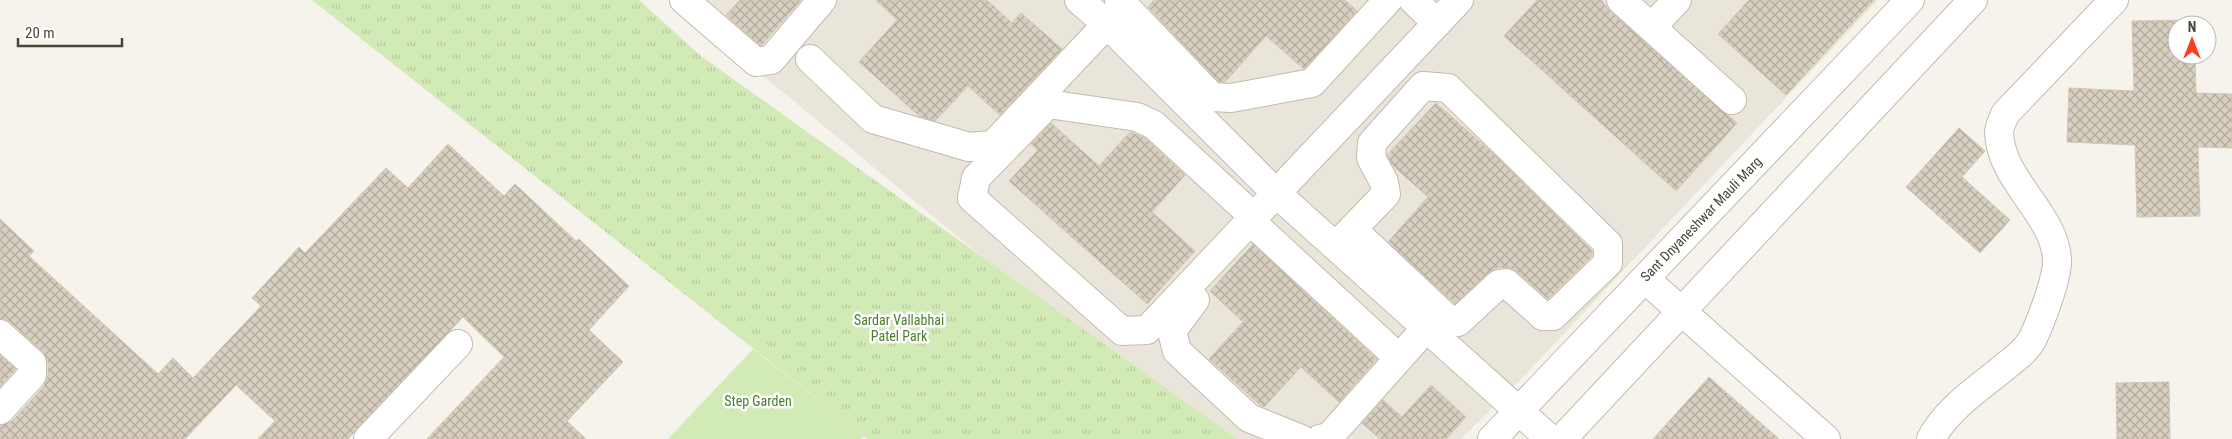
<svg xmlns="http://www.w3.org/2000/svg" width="2232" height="439" viewBox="0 0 2232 439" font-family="'Roboto Condensed',sans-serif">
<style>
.residential{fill:#eae5da}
.grass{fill:url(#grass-tufts)}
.garden{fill:#d2eab5}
.building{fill:url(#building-cross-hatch);stroke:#d3c7b4}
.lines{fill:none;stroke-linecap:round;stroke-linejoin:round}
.minor-casing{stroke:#c2bbae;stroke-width:30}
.tertiary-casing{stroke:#c2bbae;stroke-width:30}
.minor{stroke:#fff;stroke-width:28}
.tertiary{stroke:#fff;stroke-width:28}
.labels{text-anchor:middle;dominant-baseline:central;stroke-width:5;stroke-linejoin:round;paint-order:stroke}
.street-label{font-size:14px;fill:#4b4439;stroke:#fff}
.park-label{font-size:14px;fill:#4a7f2a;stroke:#fff}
</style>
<defs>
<pattern id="grass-tufts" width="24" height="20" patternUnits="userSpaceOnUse" patternTransform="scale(1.25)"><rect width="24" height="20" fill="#d2eab5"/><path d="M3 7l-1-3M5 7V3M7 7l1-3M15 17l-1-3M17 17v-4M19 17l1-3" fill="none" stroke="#b6ca9c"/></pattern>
<pattern id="building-cross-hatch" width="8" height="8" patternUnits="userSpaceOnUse" patternTransform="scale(1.25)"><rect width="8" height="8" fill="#d8cfc1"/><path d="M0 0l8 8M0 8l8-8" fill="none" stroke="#b1aa9e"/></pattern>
</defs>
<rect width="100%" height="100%" fill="#f6f3ec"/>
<path class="residential" d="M671 0H1878L1522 378 1461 439H1203Z"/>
<path class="grass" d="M312 0H639L701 56 1237 439H868Z"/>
<path class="garden" d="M753 349 864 436 861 439H668Z"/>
<g class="building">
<path d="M740 0H801L761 46 726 15Z"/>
<path d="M876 0H987L1012 23 1021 13 1062 49 1000 115 968 86 935 121 919 116 859 62 897 20Z"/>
<path d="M1154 0H1345L1357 11 1304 69 1266 36 1225 82H1219L1148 7Z"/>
<path d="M1537 0H1601L1611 12 1737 123 1676 191 1504 36Z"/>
<path d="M1749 0H1874L1786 95 1718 34Z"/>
<path d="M2194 20V25H2177V55H2195L2196 93 2232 94V148L2198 147 2200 216 2137 217 2135 145 2067 142 2069 88 2134 91 2132 21Z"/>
<path d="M1436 103 1497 157 1592 251V256L1548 299 1516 271 1510 268 1499 267 1488 273 1455 304 1388 242 1428 197 1392 165 1387 155Z"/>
<path d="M1051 123 1099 166 1130 132 1145 138 1185 175 1152 212 1195 251 1147 304 1009 181 1038 150 1031 144Z"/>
<path d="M1959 128 1985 151 1962 177 2010 220 1980 253 1906 187Z"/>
<path d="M448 144 504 196 515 184 576 241 579 239 629 286 589 330 623 362 567 421 586 439H427L504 357 463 317 348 439H258L275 421 236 385 185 439H0V425L12 421 44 386 48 375V363L43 352 10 322 0 319V219L34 251 29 256 158 374 173 358 193 378 261 306 252 298 299 247 305 253 386 168 408 188Z"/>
<path d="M1253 244 1377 359 1339 402 1301 367 1264 407 1260 405 1209 359 1243 322 1210 291Z"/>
<path d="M0 355 16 369 0 387Z"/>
<path d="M1709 377 1779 439H1653Z"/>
<path d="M2169 382 2170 439H2117L2116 383Z"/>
<path d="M1431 385 1466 417 1446 439H1380L1362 423 1383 400 1402 417Z"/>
</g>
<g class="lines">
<defs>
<g id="minor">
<path d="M684 0 756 62 771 60 822 0"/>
<path d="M1079 0 1107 24 1276 193 1550 439"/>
<path d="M1119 0 1212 97 1231 98 1312 83 1388 0"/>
<path d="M1413 0 1437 23"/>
<path d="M1621 0 1732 100"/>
<path d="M1652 27 1677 0"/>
<path d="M810 59 873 119 969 147 993 145 1107 24"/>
<path d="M1254 217 1154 125 1137 117 1048 104 976 178 972 198 1122 331 1147 330 1459 0"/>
<path d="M1259 229 1399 358"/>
<path d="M1336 246 1386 194 1384 182 1371 158 1372 143 1423 86 1448 88 1608 244V263L1553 316H1543L1506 283 1499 284 1458 322H1451L1352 229"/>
<path d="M1645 279 1826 439"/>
<path d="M1195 300 1172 331 1177 351 1249 418 1301 439"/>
<path d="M0 334 32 363V375L0 410"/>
<path d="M368 439 458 344"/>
<path d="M1320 439 1329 437 1426 328"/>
<path d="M1931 439C1947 408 1981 387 2007 365 2016 358 2027 350 2033 338 2041 321 2058 277 2057 259 2054 213 2000 180 1999 132 1999 127 2003 120 2005 114L2114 0"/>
</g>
<g id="tertiary">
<path d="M1492 439 1910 0"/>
<path d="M1562 439 1973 0"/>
</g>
</defs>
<use href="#minor" class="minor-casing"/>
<use href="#tertiary" class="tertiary-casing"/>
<use href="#minor" class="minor"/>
<use href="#tertiary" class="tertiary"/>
</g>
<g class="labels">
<g class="street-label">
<text transform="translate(1701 219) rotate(-46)">Sant Dnyaneshwar Mauli Marg</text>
</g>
<g class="park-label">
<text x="899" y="320">Sardar Vallabhai<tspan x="899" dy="16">Patel Park</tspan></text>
<text x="758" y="401">Step Garden</text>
</g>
</g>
<g transform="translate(2192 40)"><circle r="24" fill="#ffffff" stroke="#b7b4b0"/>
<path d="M0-4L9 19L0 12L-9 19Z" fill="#fc3f1d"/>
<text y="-8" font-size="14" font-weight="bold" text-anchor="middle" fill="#4b4439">N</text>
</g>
<path d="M18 38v8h104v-8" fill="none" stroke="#4b4439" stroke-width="2.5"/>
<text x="25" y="38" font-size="15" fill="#4b4439" stroke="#ffffff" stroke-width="4" paint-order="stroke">20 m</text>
</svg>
